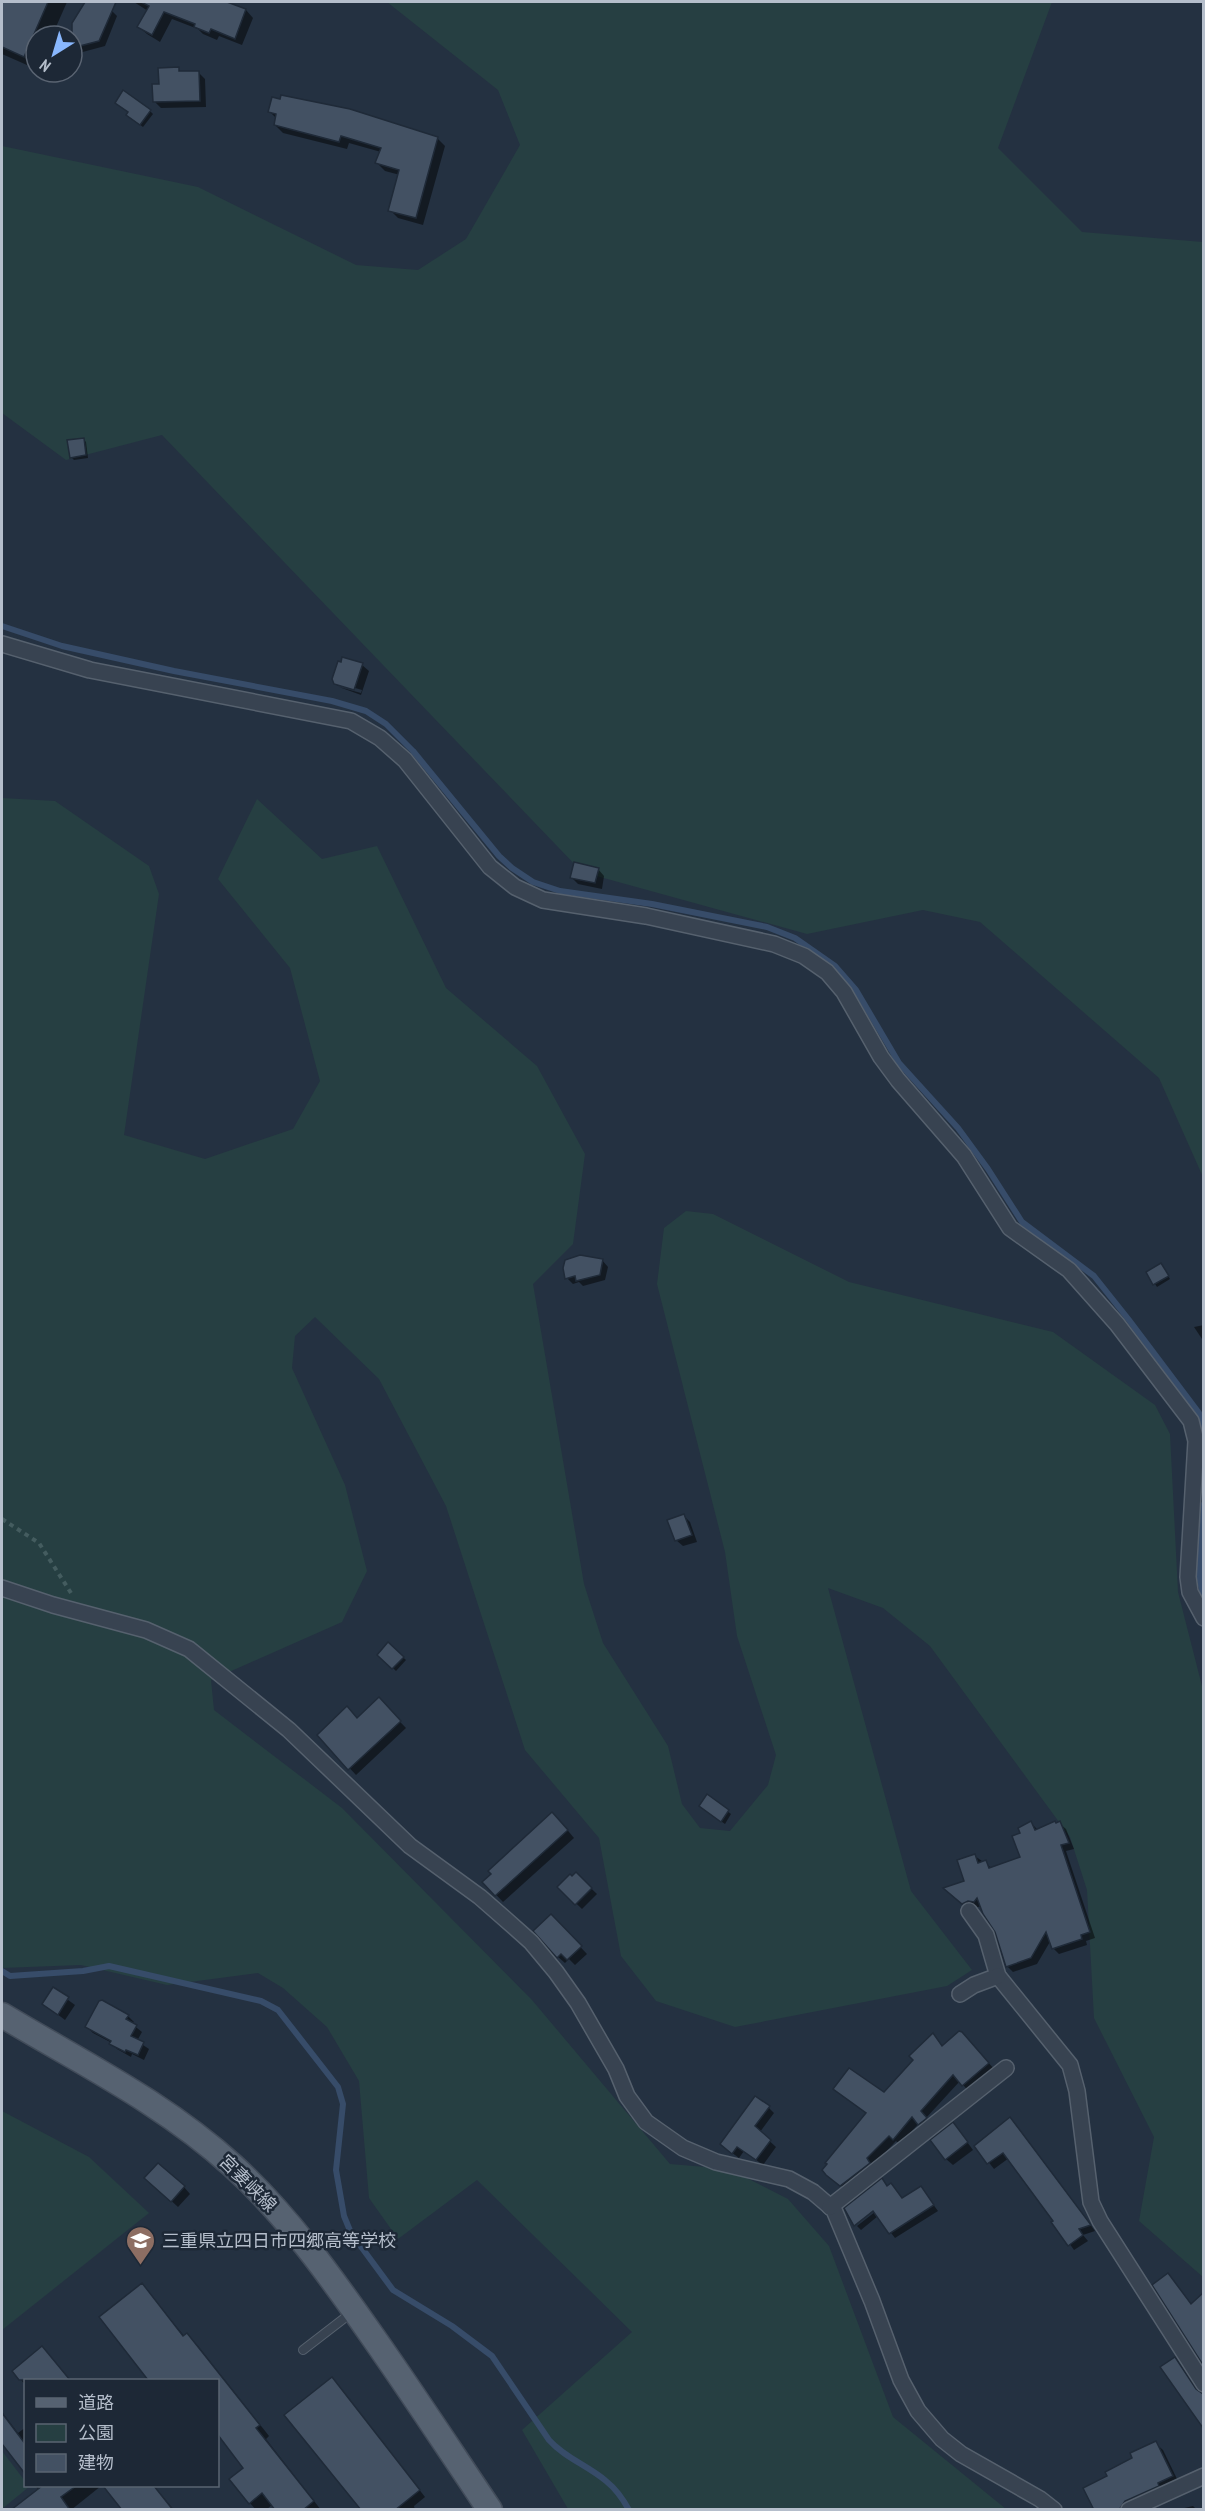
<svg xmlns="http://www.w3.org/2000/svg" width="1205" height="2511" viewBox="0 0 1205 2511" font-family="'PT Sans Narrow','Noto Sans JP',sans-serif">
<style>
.green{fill:#263f42}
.shadow{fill:#0007}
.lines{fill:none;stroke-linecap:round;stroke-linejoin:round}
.stream{stroke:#374c69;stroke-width:6}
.building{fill:#435163;stroke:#1f2a38;stroke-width:1.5}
.lane-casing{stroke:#56616e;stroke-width:10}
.street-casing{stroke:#56616e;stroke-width:18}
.primary-casing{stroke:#424c5a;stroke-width:27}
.path{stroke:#445c5f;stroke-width:4;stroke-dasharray:4.5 4.5;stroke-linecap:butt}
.lane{stroke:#384351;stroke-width:8}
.street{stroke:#384351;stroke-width:15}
.primary{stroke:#566271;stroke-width:24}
.labels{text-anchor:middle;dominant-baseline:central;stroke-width:5;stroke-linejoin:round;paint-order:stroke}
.street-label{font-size:18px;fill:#b5becb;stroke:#1d2836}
.poi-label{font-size:18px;fill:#b5becb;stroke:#1d2836;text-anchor:start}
</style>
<rect width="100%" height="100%" fill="#243141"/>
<g class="green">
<path d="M387 2H1052L998 148 1082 232 1203 242V1189V1177L1159 1078 980 922 923 910 807 934 582 872 162 435 66 460 2 413V146L198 187 356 265 418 270 466 239 520 145 498 90Z"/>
<path d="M2 798 55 801 149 866 159 894 124 1135 205 1159 293 1129 320 1081 290 968 218 879 257 799 322 859 377 846 446 988 537 1066 585 1154 573 1244 533 1284 584 1584 603 1643 668 1746 682 1804 700 1828 730 1831 768 1785 776 1755 737 1636 725 1552 657 1284 664 1228 686 1211 713 1214 849 1282 1053 1332 1155 1405 1170 1434 1178 1592 1203 1690V2277L1139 2221 1154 2137 1094 2018 1087 1890 1070 1837 930 1646 883 1608 828 1588 911 1891 972 1970 947 1986 735 2027 656 2001 621 1956 599 1838 525 1750 446 1506 379 1379 315 1317 295 1336 292 1368 345 1485 367 1571 342 1622 211 1680 214 1710 342 1808 532 2000 670 2164 729 2169 788 2199 829 2246 893 2417 1006 2509H568L522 2430 632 2332 477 2180 398 2239 369 2198 359 2081 327 2027 283 1988 258 1973 167 1985 81 1965 2 1968Z"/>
<path d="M2 2111 89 2157 149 2213 2 2330Z"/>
<path d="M2 2451 25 2481 26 2486H30L2 2509Z"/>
</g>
<g class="shadow">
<path d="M2 2H67L52 36H36V69L2 54Z"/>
<path d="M88 2H94L111 10 117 16 105 46 79 53 73 47 71 36Z"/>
<path d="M134 2H227L246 10 253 18 242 45 219 36 217 40 203 34 198 29 172 19 160 42 147 34 139 27 148 11Z"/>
<path d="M178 69 182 73 198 72 205 79 206 107 161 108 154 101Z"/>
<path d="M150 111 153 114 143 127 131 118Z"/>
<path d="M269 111 437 138 445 146 423 225 398 218 390 210 400 175 385 171 377 163 381 152 349 143 347 149 283 133 275 125 277 119Z"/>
<path d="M83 439 86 442 88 458 74 460 71 457Z"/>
<path d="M362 665 369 671 361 695 339 687 361 693 362 690 338 683V686L335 683Z"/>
<path d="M598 869 604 876 602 889 578 884 572 878Z"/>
<path d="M602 1260 608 1267 605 1280 583 1286 579 1282 573 1284 567 1278Z"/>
<path d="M1164 1268 1170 1279 1157 1287 1155 1284Z"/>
<path d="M1204 1325V1342L1194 1327Z"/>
<path d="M684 1516 690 1522 697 1542 683 1546 676 1540Z"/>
<path d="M388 1644 406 1660 396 1671 379 1655Z"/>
<path d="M379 1700 406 1728 356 1775 319 1735 358 1720Z"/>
<path d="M707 1796 731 1814 725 1824 703 1809Z"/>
<path d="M559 1820 574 1838 503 1902 484 1882Z"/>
<path d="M1031 1823 1038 1830 1059 1823 1066 1829 1074 1849 1066 1851 1095 1938 1086 1941 1087 1945 1059 1954 1053 1948 1051 1940 1037 1964 1013 1972 1007 1966 997 1931 982 1906 970 1909 951 1894 966 1882 975 1856 993 1869 1022 1858V1833Z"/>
<path d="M576 1874 597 1894 582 1909 559 1887Z"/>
<path d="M551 1916 587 1954 575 1965 569 1959 565 1963 558 1957Z"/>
<path d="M53 1989 75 2005 65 2020 44 2004Z"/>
<path d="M128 2016 134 2022 132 2024 142 2032 137 2041 149 2049 144 2060 132 2054 131 2057 117 2049 112 2043 93 2033 87 2027Z"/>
<path d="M933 2035 943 2047 968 2040 995 2070 969 2092 960 2081 926 2118 933 2125 926 2130 919 2123 900 2145 896 2141 848 2192 830 2176 867 2114 835 2089 885 2093 915 2060Z"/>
<path d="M769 2108 774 2113 760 2132 776 2147 763 2165 744 2151 739 2158 727 2149Z"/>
<path d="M1016 2125 1095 2231 1083 2235 1088 2241 1074 2250 1009 2158 994 2169 976 2146Z"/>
<path d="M959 2131 973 2150 953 2165 946 2159Z"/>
<path d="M882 2180 902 2200 921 2188 938 2211 895 2238 878 2216 861 2230 857 2226 880 2208Z"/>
<path d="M153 2184 184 2187 190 2194 178 2207Z"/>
<path d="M1168 2275 1192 2305 1197 2300 1204 2306V2362L1154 2285Z"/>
<path d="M142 2285 185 2337 187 2335 198 2346 269 2436 266 2439 321 2510H277L273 2504 266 2510H256L250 2503 231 2479 246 2468 218 2433V2380H150L101 2318Z"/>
<path d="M42 2348 53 2359 70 2380H26V2386L14 2371Z"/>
<path d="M1175 2359 1204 2394V2424L1200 2421Z"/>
<path d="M338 2385 425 2497 414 2506 415 2510H363Z"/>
<path d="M2 2412 18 2433 26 2427V2473L2 2441Z"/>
<path d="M1155 2443 1163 2450 1179 2483 1131 2510H1096L1109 2477Z"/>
<path d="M35 2486H101L71 2510H16L39 2490Z"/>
<path d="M105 2486H154L174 2510H124Z"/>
<path d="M1193 2506 1197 2510H1176Z"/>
</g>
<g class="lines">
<g class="stream">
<path d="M2 626 62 646 174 671 332 701 366 711 386 724 413 751 499 856 512 868 533 882 560 891 652 904 767 927 795 938 835 966 856 990 899 1063 958 1128 988 1169 1022 1222 1094 1276 1129 1320 1199 1413 1204 1427"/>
<path d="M1204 1504 1199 1576 1204 1599"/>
<path d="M2 1971 10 1976 83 1971 109 1966 261 2001 278 2010 338 2087 343 2104 336 2170 344 2216 351 2233 393 2290 452 2326 492 2356 549 2440C565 2458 587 2465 606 2481 616 2489 623 2499 629 2510"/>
</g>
</g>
<g class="building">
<path d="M2 2H48L24 57 2 47Z"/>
<path d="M85 2H116L99 41 72 48V23Z"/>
<path d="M141 2H227L246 9 235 39 211 29 209 33 194 27 195 24 164 12 152 35 137 27 149 6Z"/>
<path d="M179 67V71H199L200 101 153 102 152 84H159L158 68Z"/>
<path d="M123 90 151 110 140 125 126 115 128 112 115 103Z"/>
<path d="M281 95 350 109 438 137 416 218 388 211 399 170 375 163 381 148 341 136 339 142 274 125 276 114 268 112 272 97 280 99Z"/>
<path d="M84 438 86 455 70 458 67 440Z"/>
<path d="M342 657 363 663 354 690 334 684 332 679 338 661 341 662Z"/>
<path d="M574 862 599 868 595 883 570 878Z"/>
<path d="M580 1255 603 1259 600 1275 576 1281 575 1276 565 1279 563 1268 565 1260Z"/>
<path d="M1161 1263 1169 1276 1153 1285 1146 1272Z"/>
<path d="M684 1514 692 1535 675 1541 667 1520Z"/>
<path d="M388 1642 404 1657 392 1669 377 1655Z"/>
<path d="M379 1697 401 1721 348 1770 317 1735 347 1706 357 1718Z"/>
<path d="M707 1794 729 1810 721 1822 699 1806Z"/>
<path d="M552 1812 568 1830 495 1896 482 1882 491 1874 488 1871Z"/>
<path d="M1031 1821 1035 1830 1055 1821 1056 1823 1060 1821 1069 1843 1061 1845 1090 1932 1081 1935 1082 1939 1052 1949 1046 1932 1031 1958 1006 1967 995 1932 983 1914 977 1898 974 1902 968 1901 962 1904 943 1888 964 1881 957 1860 975 1854 978 1863 986 1860 989 1868 1020 1857 1012 1836 1020 1833 1018 1828Z"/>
<path d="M576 1872 592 1888 575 1905 557 1887 570 1874 572 1876Z"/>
<path d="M551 1914 582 1946 567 1960 561 1954 557 1958 533 1931Z"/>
<path d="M53 1987 69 1997 58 2015 42 2004Z"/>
<path d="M102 2000 129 2015 126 2019 137 2025 131 2036 144 2042 138 2055 126 2050 125 2052 109 2044 111 2041 85 2027 99 2001Z"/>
<path d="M959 2031 962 2032 989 2063 962 2086 953 2075 921 2111 927 2118 918 2125 912 2117 893 2140 889 2136 867 2158 870 2163 840 2186 826 2175 822 2170 827 2164 825 2163 866 2113 833 2089 849 2068 884 2092 913 2060 909 2056 933 2033 942 2046Z"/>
<path d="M755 2096 770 2106 755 2126 771 2140 756 2160 737 2147 732 2154 720 2144Z"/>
<path d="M1010 2117 1091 2225 1079 2229 1083 2235 1068 2246 1051 2222 1053 2221 1003 2153 987 2164 974 2146Z"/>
<path d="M953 2122 968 2142 945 2160 930 2140Z"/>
<path d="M158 2163 185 2186 171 2202 144 2178Z"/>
<path d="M882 2178 887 2186 891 2183 902 2198 921 2186 934 2205 889 2234 873 2211 854 2226 844 2208Z"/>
<path d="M1168 2273 1191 2304 1203 2293V2365L1152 2285Z"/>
<path d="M142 2283 183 2336 187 2333 260 2425 256 2428 314 2501 303 2510H275L262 2493 249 2504 229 2479 243 2468 218 2435V2380H148L99 2317Z"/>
<path d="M42 2346 70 2380H19L12 2371Z"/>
<path d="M1175 2357 1196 2389 1203 2394V2428L1160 2367Z"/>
<path d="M332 2377 420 2490 395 2510H361L284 2415Z"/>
<path d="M2 2413 26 2445V2475L2 2444Z"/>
<path d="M1156 2441 1173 2476 1158 2483 1159 2486 1125 2501 1119 2510H1094L1083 2488 1107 2476 1105 2472 1132 2458 1130 2453Z"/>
<path d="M42 2486H76L61 2497 70 2510H11Z"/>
<path d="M103 2486H154L173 2510H122Z"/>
</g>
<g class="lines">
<defs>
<path id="lane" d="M303 2350 351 2313"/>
<g id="street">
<path d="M2 644 90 670 351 721 380 738 405 760 490 867 515 887 543 900 646 916 774 944 804 956 827 972 844 992 881 1057 898 1080 964 1156 1010 1228 1069 1270 1117 1324 1191 1421 1196 1441 1188 1577 1190 1592 1204 1618"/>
<path d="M2 1588 53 1605 146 1630 189 1649 289 1730 410 1846 480 1897 504 1918 531 1942 556 1972 578 2003 616 2069 627 2096 646 2122 683 2148 716 2162 789 2179 813 2192 834 2210 872 2301 901 2380 918 2411 942 2439 961 2454 1040 2499 1054 2510"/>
<path d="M969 1911 986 1935 998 1976 1070 2065 1077 2091 1091 2202 1100 2221 1204 2384"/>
<path d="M960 1994 974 1985 998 1976"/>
<path d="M830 2207 1006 2068"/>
<path d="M1129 2510 1204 2476"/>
</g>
<path id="primary" d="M2 2015C80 2062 164 2103 233 2166 287 2215 331 2277 373 2337 413 2394 451 2452 490 2510"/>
</defs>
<use href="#lane" class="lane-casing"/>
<use href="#street" class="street-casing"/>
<use href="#primary" class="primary-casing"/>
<path class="path" d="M2 1519 39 1543 71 1593"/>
<use href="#lane" class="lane"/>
<use href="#street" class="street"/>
<use href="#primary" class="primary"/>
</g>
<defs>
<symbol id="school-pin" viewBox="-11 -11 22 30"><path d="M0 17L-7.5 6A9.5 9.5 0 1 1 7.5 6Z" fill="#8d6e63" stroke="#1d2836"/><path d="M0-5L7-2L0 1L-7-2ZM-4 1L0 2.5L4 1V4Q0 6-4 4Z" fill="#fff"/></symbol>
</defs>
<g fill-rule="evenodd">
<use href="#school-pin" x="124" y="2224" width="33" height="45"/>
</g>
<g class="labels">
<g class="street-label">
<text transform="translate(248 2183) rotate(45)">宮妻峡線</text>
</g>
<g class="poi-label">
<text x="162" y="2240">三重県立四日市四郷高等学校</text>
</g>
</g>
<rect width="1205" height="2511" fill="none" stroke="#b5becb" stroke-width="6"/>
<rect x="24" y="2379" width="195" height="108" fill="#1d2836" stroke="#5a6472" stroke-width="1.5"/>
<rect x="36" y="2398" width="30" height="9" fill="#566271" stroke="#5a6472" stroke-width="1.5"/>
<text x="78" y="2409" font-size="18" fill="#b5becb">道路</text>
<rect x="36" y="2424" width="30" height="18" fill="#263f42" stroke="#5a6472" stroke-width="1.5"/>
<text x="78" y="2439" font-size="18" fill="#b5becb">公園</text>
<rect x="36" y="2454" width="30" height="18" fill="#435163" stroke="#5a6472" stroke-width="1.5"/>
<text x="78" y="2469" font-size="18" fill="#b5becb">建物</text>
<g transform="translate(54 54) rotate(217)"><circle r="28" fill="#1d2836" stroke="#5a6472" stroke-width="1.5"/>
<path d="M0-4.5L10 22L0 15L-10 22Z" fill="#89b7fd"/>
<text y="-9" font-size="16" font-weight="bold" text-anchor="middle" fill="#b5becb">N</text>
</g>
</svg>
